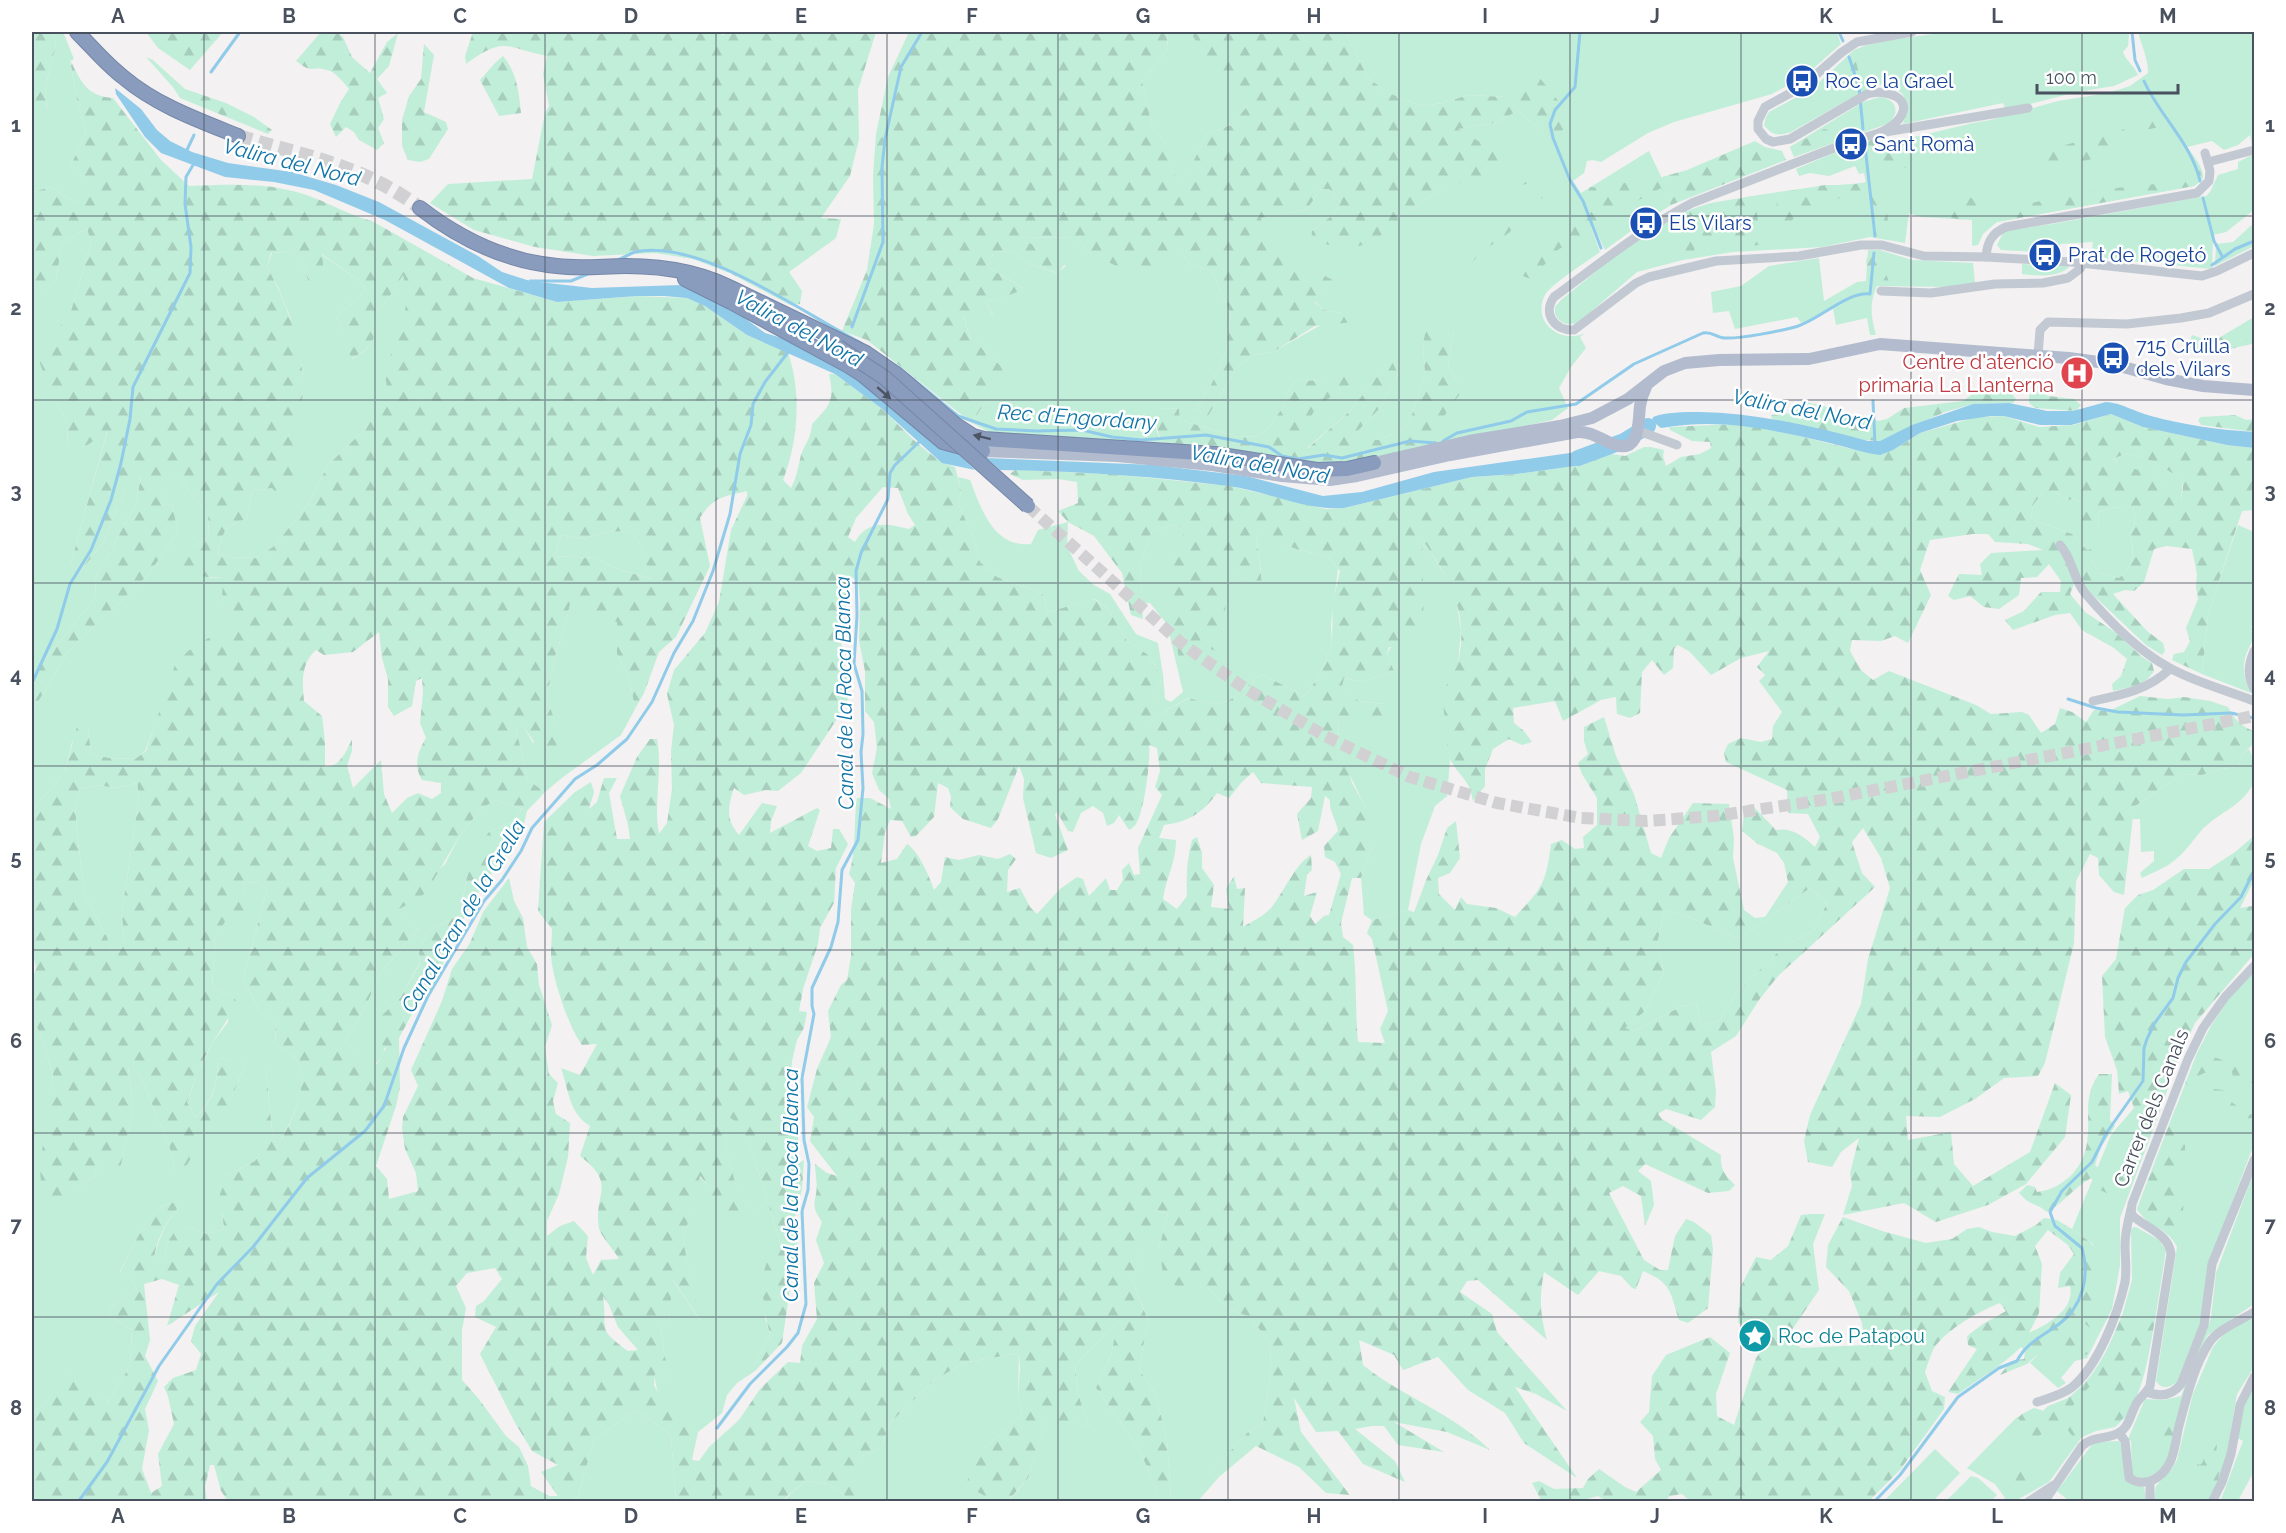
<svg xmlns="http://www.w3.org/2000/svg" width="2286" height="1533" viewBox="0 0 2286 1533" font-family="Raleway,sans-serif">
<style>
.green{fill:#c1eed9}
.forest{fill:url(#forest-firs);fill-rule:evenodd}
.water{fill:#90cbea}
.lines{fill:none;stroke-linecap:round;stroke-linejoin:round}
.stream{stroke:#90cbea;stroke-width:3}
.river{stroke:#90cbea;stroke-width:16}
.major-tunnel{stroke:#d1d1d4;stroke-width:12;stroke-dasharray:12 6;stroke-linecap:butt}
.highway-tunnel{stroke:#d1d1d4;stroke-width:14;stroke-dasharray:14 7;stroke-linecap:butt}
.highway-casing{stroke:#7587a9;stroke-width:16}
.minor{stroke:#c2c9d2;stroke-width:9}
.major{stroke:#b2bcce;stroke-width:12}
.highway{stroke:#8a9cbd;stroke-width:14}
.highway-bridge-casing{stroke:#7587a9;stroke-width:16;stroke-linecap:butt}
.highway-bridge{stroke:#8a9cbd;stroke-width:14}
.oneway{fill:#4c5563}
.grid{fill:none;stroke:#49515e;stroke-width:1.5;stroke-opacity:0.55}
.labels{text-anchor:middle;dominant-baseline:central;stroke-width:5;stroke-linejoin:round;paint-order:stroke}
.transit-label{font-size:20px;fill:#164399;stroke:#fff;text-anchor:start}
.health-label{font-size:20px;fill:#be3a42;stroke:#fff;text-anchor:end}
.street-label{font-size:20px;fill:#49515e;stroke:#fff}
.culture-label{font-size:20px;fill:#0d838f;stroke:#fff;text-anchor:start}
.water-label{font-size:21px;font-style:italic;fill:#1175a8;stroke:#fff}
.neatline{fill:none;stroke:#49515e;stroke-width:2}
.grid-label{font-size:20px;text-anchor:middle;font-weight:bold;fill:#49515e}
</style>
<defs>
<pattern id="forest-firs" width="22" height="20" patternUnits="userSpaceOnUse" patternTransform="scale(1.5)"><rect width="22" height="20" fill="#c1eed9"/><path d="M5 1l3.5 6h-7zM16 11l3.5 6h-7z" fill="#a7cebd"/></pattern>
</defs>
<rect width="100%" height="100%" fill="#f3f1f1"/>
<g class="green">
<path d="M54 32H63L74 59 70 61 77 100 86 132 71 165 91 186 74 202 51 187 32 192V122L47 110 45 91 50 65 56 47Z"/>
<path d="M1167 32H1196L1193 35 1250 103 1232 125 1208 133 1181 186 1169 166V148L1152 126 1142 81 1168 49Z"/>
<path d="M1345 32H1837L1841 44 1806 75 1772 94 1674 122 1648 133 1601 162 1593 160 1587 161 1584 173 1573 181 1581 193 1649 151 1665 185 1662 188 1671 205 1635 228 1605 250 1593 226 1591 227 1600 252C1589 260 1550 285 1545 295 1531 322 1561 345 1585 333L1580 337 1586 348 1571 367 1559 388 1568 408 1552 420 1427 447 1457 382 1448 366 1454 331 1423 343 1425 375 1409 424 1382 440 1348 441 1381 407 1398 374 1391 360 1350 411 1307 448 1297 439 1317 405 1349 385 1327 380 1296 381 1287 393 1283 407 1267 430 1256 436 1238 437 1180 420 1179 409 1161 408 1155 426 1161 442 1039 437 991 433 972 423 985 402 1000 365 969 336 964 315H993L986 301 997 300 1023 288 988 267 994 251 1013 252 1029 264 1057 273 1066 266 1020 238 1076 237 1091 254 1179 251 1190 264 1212 271 1231 315 1226 352 1211 385 1196 410 1208 416 1236 369 1252 355 1273 352 1342 313 1324 310 1314 301 1333 280C1312 269 1287 263 1271 245 1266 238 1263 226 1260 218L1307 209 1321 189H1329L1341 202 1334 214 1312 231 1407 213 1435 193 1503 156 1457 129 1494 123 1518 111 1545 133 1505 97 1468 95 1443 103 1421 106 1389 93 1368 78Z"/>
<path d="M1947 32H2132L2129 33 2128 46 2123 52C2126 61 2134 65 2138 75L2114 86 2077 92 2006 110 2003 103 1903 124C1911 97 1905 88 1876 84L1791 132C1779 136 1772 136 1764 125L1766 117 1769 112 1812 89 1854 50 1867 45 1890 40Z"/>
<path d="M2138 32H2254V145L2252 146 2250 135 2238 145 2224 150 2212 141 2187 147C2192 154 2207 171 2202 180 2201 181 2194 186 2194 186L1997 222 1983 234 1978 245 1972 246V220L1921 217 1909 213 1905 243 1870 237 1822 247 1733 252 1683 260 1637 272 1579 322C1568 326 1561 325 1555 314V307L1561 300C1603 267 1646 225 1698 207 1714 201 1731 200 1747 197 1787 190 1826 185 1866 183L1864 173 1859 174 1855 166 1829 176 1810 173 1799 176 1796 169 1860 142 1914 137 1973 123 1990 120 2058 101 2108 93 2130 86 2148 73C2148 58 2142 47 2138 32Z"/>
<path d="M1880 97C1897 99 1901 114 1887 124L1794 157 1790 147 1863 102Z"/>
<path d="M2254 154V210L2226 232 2213 235 2212 269 2091 257 2093 242 2060 244 2058 253 2001 250 1997 245 2004 231 2052 224 2206 196 2210 192 2218 175 2238 169V162Z"/>
<path d="M2254 223V246L2215 266 2216 244 2233 242Z"/>
<path d="M87 228 91 243 71 311 62 327 52 396 67 421 68 449 86 446 107 431 71 563 79 573 103 543 124 491 141 474 136 504 96 577 95 598 32 676V299L36 304 56 280 62 244Z"/>
<path d="M297 245 309 283 321 254 358 280 366 289 337 317 352 359C376 346 375 337 376 311L388 299 403 274 407 292 405 318 386 372 390 397 364 430 328 465 307 506 273 547 256 558 230 557 217 554C224 532 223 525 247 519L252 491 272 488 290 434 276 439 303 394 302 367 290 317 278 287 267 267 272 253 287 252Z"/>
<path d="M1868 250H1880L1912 260 1973 263 1975 283 1946 287 1877 286C1869 303 1871 317 1876 335H1870L1867 318 1836 325 1833 309 1846 302 1802 324 1797 317 1735 329 1729 311 1713 313 1711 292 1741 286 1769 266 1819 258 1824 301 1857 282 1866 281Z"/>
<path d="M2022 264 2070 266C2059 278 2037 276 2022 274Z"/>
<path d="M2254 317V343C2238 349 2218 347 2203 355L2187 350 2192 335 2212 342Z"/>
<path d="M2124 454C2147 454 2163 469 2183 478L2181 501 2169 492 2160 480 2122 466 2113 458Z"/>
<path d="M166 473 178 476 208 515 209 536 192 548 210 578 224 577 222 597 230 625 209 639 157 720 145 751 135 759 109 758 91 754 88 726 72 742 65 771 32 811V712L68 652 148 575 178 532 172 504 162 506Z"/>
<path d="M958 477 970 480C981 509 994 548 1031 544L1038 530 1068 522 1067 546 1079 571 1094 585 1110 594 1136 634 1158 643 1163 675 1165 699 1171 702 1183 692 1167 624 1150 603H1142L1140 565 1152 531 1172 525 1187 530 1174 555 1214 651 1219 631 1218 559 1242 579 1262 582 1256 533 1299 550 1327 556 1338 569 1331 625 1332 644 1319 676 1305 696 1261 674C1231 699 1229 711 1188 698L1165 711 1148 726 1162 675 1147 654 1127 641 1108 609 1095 599 1048 612 1043 594 997 577 980 562 974 539 958 503 961 491Z"/>
<path d="M2044 491H2052L2069 500 2075 498 2098 526 2099 512C2109 508 2124 505 2134 509L2135 527 2130 534C2135 552 2134 566 2119 578L2099 573 2087 550 2072 534 2031 519 2033 505Z"/>
<path d="M2238 525 2254 532V622L2251 627 2254 629C2254 640 2251 643 2247 652 2241 667 2244 680 2251 693L2202 674 2208 614Z"/>
<path d="M630 531 640 544 652 579 615 568 595 558 555 556 561 535 582 539 607 532Z"/>
<path d="M1424 541 1455 592 1461 631 1458 664 1444 693 1450 760 1447 796 1435 806 1421 844 1408 910 1372 920 1364 915 1361 878 1372 848 1364 804 1338 751 1339 716 1355 718 1384 704 1359 701 1340 690 1343 678 1363 682 1394 671 1387 654 1423 591 1421 559Z"/>
<path d="M571 598 617 622V654L629 676 635 709 621 735 563 777 545 792 528 780 516 729 521 722 533 743 555 722 547 697 554 659 565 627Z"/>
<path d="M2249 749C2253 758 2258 771 2254 781 2245 806 2216 813 2200 832 2191 843 2183 855 2171 863 2163 869 2151 873 2142 878L2140 873 2154 861V851L2141 852 2140 819H2132L2134 807 2182 774 2202 775 2221 769 2238 767 2243 754Z"/>
<path d="M137 783 139 796 122 912 124 941 114 959 107 937 85 896 79 850 75 807 80 789 98 785 115 788Z"/>
<path d="M496 800 523 809 511 822 489 832 466 881 460 915 428 931 419 952 420 962 401 997 381 1016C384 1036 392 1054 371 1067L345 1041 365 1008 380 974 418 929 398 911 445 864 460 835 482 808Z"/>
<path d="M259 882 267 890 243 979 260 1012 275 1022 276 1044C281 1048 291 1053 295 1058 314 1085 289 1123 277 1148L272 1130 266 1069 260 1152 255 1161 227 1175 222 1213 224 1229 207 1234 186 1226 169 1240 164 1258H154C159 1236 168 1218 184 1201 177 1202 167 1203 161 1207 147 1216 127 1257 120 1272L131 1280 137 1289 114 1304 108 1314 132 1330 130 1366 108 1402 97 1390 71 1370 47 1400 32 1415V1015L40 1034 53 1074 48 1113 73 1189 94 1177 100 1157 120 1168 133 1109 128 1065 140 1075 169 1145 175 1170 232 1097 246 1061H230L218 1058C217 1087 214 1096 196 1118L187 1102 198 1072 213 1042 228 1022 229 995 212 988 215 938 226 919 245 899 244 883Z"/>
<path d="M1810 888 1827 903 1814 930 1780 950 1737 992 1719 1021 1702 1025 1696 1004 1682 1006 1634 1031 1624 1028 1645 1011 1664 972 1657 944 1665 910 1684 915 1739 939Z"/>
<path d="M2254 971V1144L2217 1242 2200 1324 2177 1382C2169 1388 2162 1390 2156 1381L2177 1247C2169 1229 2148 1226 2137 1209L2197 1053 2211 1026 2227 1001Z"/>
<path d="M2134 1108 2158 1116 2120 1218V1266L2112 1309 2087 1358 2075 1361 2061 1378 2066 1383 2058 1388 2030 1363 2055 1335 2085 1320 2097 1292 2093 1244 2072 1229 2111 1135Z"/>
<path d="M727 1115 742 1126 755 1161 782 1248 765 1317 770 1335 755 1364V1371L737 1383 727 1395 722 1413 698 1432C691 1429 681 1428 675 1423 664 1415 654 1386 655 1374L674 1385 664 1354 661 1327 669 1319 672 1279 700 1320 683 1241 699 1176 708 1185 756 1212 737 1190 726 1149Z"/>
<path d="M2254 1172V1304L2208 1335 2198 1355 2170 1452 2161 1470 2147 1479 2134 1476 2132 1473 2131 1441 2128 1439 2145 1399 2164 1400 2181 1396 2211 1318 2216 1273Z"/>
<path d="M1155 1210 1168 1214 1159 1248 1207 1286 1228 1309 1250 1317 1270 1343 1271 1372 1263 1422 1248 1432 1208 1475 1219 1477 1198 1501H1171L1167 1440 1156 1395 1139 1369 1148 1319 1132 1280Z"/>
<path d="M2133 1227H2136L2159 1240 2166 1250 2155 1320 2122 1316 2132 1280 2131 1230Z"/>
<path d="M2254 1315V1367L2237 1394 2225 1464 2209 1501 2153 1502 2156 1486 2171 1470 2177 1460 2193 1394 2213 1347 2223 1335Z"/>
<path d="M1119 1320 1111 1355 1096 1388C1123 1425 1148 1456 1159 1501L1008 1502 1028 1478 1047 1418 1089 1426 1078 1394 1075 1365Z"/>
<path d="M1019 1353 1018 1396 1022 1415 983 1450 987 1497 994 1501 782 1502 805 1481 829 1484 850 1500 859 1457 881 1448 890 1423 932 1382 963 1363Z"/>
<path d="M2090 1378 2127 1416 2115 1427 2096 1431 2082 1437 2049 1482 2015 1501H2001L2005 1498 1995 1484 1967 1468 2016 1418 2034 1408 2043 1411 2048 1406 2069 1398Z"/>
<path d="M2254 1384V1471L2238 1501 2220 1502 2243 1441 2237 1438 2240 1417Z"/>
<path d="M636 1410 671 1435 676 1501 572 1502 578 1496 594 1440Z"/>
<path d="M2119 1441 2124 1450V1478L2137 1485 2144 1487 2147 1501H2069L2057 1491 2094 1442Z"/>
<path d="M1935 1449 1960 1473 1933 1501H1884Z"/>
<path d="M1971 1476 1978 1478 1997 1495 1991 1501H1946Z"/>
</g>
<g class="forest">
<path d="M32 32H54L56 47 50 65 45 91 47 111 32 122Z"/>
<path d="M146 32H223L190 70 158 48Z"/>
<path d="M321 32H337L343 37 352 57 370 73 387 42 398 33 389 66 377 79 387 93 378 98 384 119 378 128 384 143 377 150 359 140 354 132 346 127 336 137 330 124 340 103 349 89C343 82 336 72 327 70 311 65 314 75 296 61Z"/>
<path d="M473 32H716L723 35 730 32H876L858 90 859 139 850 176 821 218 841 219 836 238 789 272 802 291 800 304 790 305 730 273 693 259 655 253 593 256 535 247 474 230 430 203 448 184 532 179 545 113 549 106 543 74 547 56C505 48 506 35 466 64L465 56Z"/>
<path d="M909 32H1167L1168 49 1142 81 1152 126 1169 148V166L1181 185 1208 133 1232 125 1249 104 1230 92 1192 35 1197 32H1345L1368 78 1389 93 1421 106 1443 103 1468 95 1505 97 1539 77 1560 103 1567 123 1559 135 1545 133 1518 111 1494 123 1458 129 1504 156 1479 185 1457 182 1435 193 1407 213 1371 244 1344 248 1311 241 1312 231 1334 214 1341 202 1329 189H1321L1307 209 1261 218C1274 263 1297 260 1333 280L1314 302 1324 310 1342 313 1353 322 1315 326 1273 352 1252 355 1236 369 1208 416 1196 410 1211 385 1226 352 1231 315 1212 271 1190 264 1179 251 1160 270 1127 271 1091 254 1076 237 1021 238 1065 264 1058 273 1029 264 1013 252 994 251 988 267 1024 289 997 300 986 301 993 316H964L969 336 1000 365 1006 376 985 402 972 423 867 340 842 331 867 270 874 224 873 175 876 134 888 77Z"/>
<path d="M424 44 434 55 424 112 446 122 448 129 429 159 420 162 408 160 402 146V120L409 96 421 79Z"/>
<path d="M503 56C517 72 519 93 521 113L499 116 480 80 495 63Z"/>
<path d="M146 57 153 60 185 89 226 103 254 117 272 130 268 134 180 98 173 87Z"/>
<path d="M1849 57 1856 61 1859 74 1866 84 1864 88 1856 92 1851 88 1840 67 1844 60Z"/>
<path d="M70 60C81 81 86 96 113 98L161 160 189 186C231 184 272 182 312 197 333 205 351 216 372 221L473 278 557 302 637 296 687 298 706 306 747 335 788 353C802 392 798 442 783 480L791 488C797 477 798 467 801 455 805 443 811 439 812 424 830 405 835 401 829 374H835C850 386 868 397 883 410 905 430 926 457 955 467L961 491 958 503 974 539 980 562 997 577 1043 594 1048 612 1094 599 1108 609 1127 641 1147 654 1162 675 1149 725 1165 711 1189 698C1229 711 1231 699 1261 674L1305 696 1319 676 1332 644 1333 602 1340 571 1327 556 1299 550 1256 534 1262 583 1242 579 1218 560 1228 598 1215 651 1201 644 1179 660C1175 628 1166 589 1174 556 1176 547 1182 538 1186 530L1172 525 1152 531 1140 565 1143 619 1131 615 1122 573 1094 536 1068 522 1058 511 1078 503 1077 482 1058 479 1023 480 1010 474 1015 470 1112 474 1230 486 1326 509 1344 508 1472 477 1516 474 1575 466 1605 453 1625 456 1644 447H1651L1664 450 1663 456 1666 466 1681 457 1700 454 1711 448 1710 442 1692 441 1670 430 1669 427 1735 424 1779 431 1868 453 1893 450 1920 433 1977 417 2004 416 2039 427 2073 425 2111 414 2143 427 2227 445 2254 448V510L2242 511 2208 614 2202 674 2172 660 2174 654 2184 652 2190 641 2186 628 2198 599 2196 587 2197 574 2192 549 2167 546 2154 549 2144 582 2134 591 2125 590 2113 594 2147 631 2163 643 2165 651 2162 655 2146 645 2076 579 2070 594 2085 612 2115 632 2142 657 2152 663 2154 671C2144 687 2130 687 2113 691L2112 684 2121 676 2127 659 2114 648 2082 630 2070 613 2055 615 2013 630 2005 620 2024 611 2041 592H2060L2061 581 2049 564 2037 577 2021 578 2019 595 1999 609 1984 607 1970 596 1954 600 1948 596 1959 574 1982 575 1980 564 1991 553 2043 550 2028 544 1995 542 1988 534H1973L1930 540 1920 570 1931 595 1908 643 1895 636 1881 641 1852 640 1850 651 1861 670 1873 680 1889 671 1976 705 1991 714 2022 712 2029 715 2041 733 2055 724 2060 708 2072 712 2086 722 2094 710 2109 711 2140 696 2168 699 2184 697 2210 701 2228 707C2233 718 2243 728 2254 731V743L2243 754 2238 767 2221 769 2202 775 2182 774 2134 807 2124 895 2114 892 2099 875 2098 858 2090 854 2076 881 2074 943 2045 1063 2038 1076 2004 1078 1975 1099 1940 1117 1906 1116 1908 1140 1951 1132 1954 1164 1973 1186 2030 1152 2055 1083 2071 1095 2065 1137 2026 1184 1988 1205 1936 1222 1904 1203 1843 1215 1852 1186 1850 1173 1859 1138 1841 1152 1832 1167 1808 1162 1804 1141 1810 1115 1861 1004 1868 959 1890 888 1881 858 1863 828 1852 842 1862 873 1875 887 1778 976 1759 1000 1736 1036 1711 1052 1716 1091 1715 1107 1701 1120 1666 1109 1658 1114 1662 1119 1721 1155C1720 1170 1725 1175 1735 1185L1729 1191 1708 1193 1645 1164 1638 1171 1651 1181 1654 1205 1645 1226 1641 1196 1623 1186 1609 1193 1644 1260 1660 1270H1668L1675 1236 1686 1219 1694 1222 1711 1235 1713 1249 1708 1308 1688 1323 1679 1320C1670 1292 1672 1283 1643 1271L1636 1289 1632 1288 1621 1276 1599 1271 1578 1295 1544 1272C1539 1298 1540 1314 1547 1340L1478 1280 1467 1281 1460 1292 1492 1314 1497 1332 1567 1411 1536 1394 1515 1387 1577 1478 1524 1443 1505 1413 1468 1390 1438 1357 1403 1370 1394 1355 1359 1340 1363 1365C1404 1398 1450 1411 1490 1450L1447 1432 1394 1422 1444 1452 1398 1445 1384 1426H1372L1355 1429 1395 1461 1405 1482 1363 1464 1338 1431 1316 1432 1294 1398 1301 1432 1350 1495 1326 1493 1299 1467 1256 1446 1219 1477 1207 1476 1248 1432 1263 1422 1271 1372 1270 1343 1250 1317 1228 1309 1207 1286 1186 1296 1163 1273 1159 1248 1168 1214 1156 1210 1132 1280 1148 1320 1139 1369 1156 1395 1167 1440 1171 1501H1159C1148 1456 1123 1425 1096 1388L1111 1355 1118 1321 1075 1365 1078 1394 1089 1426 1047 1419 1028 1478 1008 1501H994L965 1485 983 1450 1022 1415 1018 1396 1020 1368 1019 1353 963 1363 932 1382 890 1423 881 1448 859 1457 860 1498 850 1500 829 1484 805 1481 782 1501H676L671 1435 636 1410 594 1440 578 1496 572 1501H228L221 1491 214 1465H210L205 1487 207 1501H32V1415L47 1400 70 1370 85 1375 108 1402 130 1366 132 1330 108 1314 114 1304 137 1289 131 1280 120 1273C127 1257 147 1215 161 1207 168 1203 177 1202 185 1200 169 1217 157 1236 154 1258H164L169 1240 179 1225 186 1226 207 1234 224 1229 220 1194 227 1175 255 1161 260 1152V1077L266 1068 272 1130 277 1147C290 1125 313 1083 295 1058 291 1053 281 1048 276 1044L275 1022 260 1012 243 979 267 890 259 882 244 883 247 920 239 925 226 920 215 938 212 988 229 995 237 1001C230 1016 222 1028 213 1042 202 1061 194 1082 187 1102L196 1118C215 1096 217 1086 218 1058L230 1061H246L232 1097 186 1166 175 1170 169 1145 140 1075 128 1066 133 1109 120 1169 100 1158 94 1177 73 1189 70 1206 48 1209 41 1186 40 1165 53 1074 40 1034 32 1015V980L36 968 32 948V811L65 771 79 719 88 726 91 754 109 758 135 759 146 751 175 665 188 651 229 625 222 597 223 577C207 578 194 577 182 564L192 548 209 536 208 515 178 476 167 474 162 506 172 504 178 532 148 575 68 652 32 712V676L95 598 96 577 136 504 141 476 124 491 103 543 79 573 71 563 107 432 86 446 68 450 67 421 52 396 38 358 71 311 91 243 87 228 62 244 56 280 36 305 32 299V192L51 187 74 202 89 184 71 165 86 132 77 100ZM297 246 309 283 324 275 322 254 358 280 366 289 337 317 351 359C376 346 376 337 376 311L388 299 403 275C413 315 396 333 386 370 384 378 388 389 389 397L364 430 328 465 307 506 273 547 256 558 230 557 217 554C224 532 223 525 247 519L252 491 272 488 278 495 293 485 294 450 290 434 277 438C284 430 294 422 298 413 315 377 286 299 267 267L271 253 287 252ZM2124 454C2147 454 2163 469 2182 478L2183 487 2181 500C2170 494 2169 488 2161 481 2148 469 2127 470 2113 459ZM883 487 898 488 908 514 915 525 909 529C887 523 867 520 855 542L848 537 856 518ZM747 491V496L731 530 719 602 705 633 674 670 667 694 674 725 671 751 672 789 667 823 659 834C653 803 663 771 657 739H650L637 757 620 796 628 825 630 839H617L609 793 617 778H604L597 802 589 809 594 792 591 782 575 792 544 822 538 911 552 929C552 937 551 945 551 953 551 975 569 1028 582 1045L597 1044 580 1075 561 1068C569 1090 568 1112 590 1126L580 1156C618 1185 593 1192 599 1228 600 1235 615 1251 619 1259L601 1260 593 1275 586 1258 588 1236 574 1221 560 1226 547 1236V1221L559 1194 568 1157 570 1123 556 1114 553 1101 558 1083 549 1074 545 1047 552 1025 539 985 537 964 527 947 523 918 514 901 509 878 483 912 470 943 452 969 442 1001 411 1070 418 1086 403 1117 402 1128 405 1149 416 1173 418 1191 389 1199 387 1179 376 1166 396 1106 400 1087 399 1038 413 1012 433 988 452 942 470 906 487 879 521 836 527 811 545 792 528 780 516 729 521 723 546 759 557 751 555 722 547 697 554 659 565 627 571 599 583 614 617 622V654L629 676 635 709 644 693 659 652 676 637 710 566 700 518C714 496 723 497 747 491ZM2044 491H2052L2069 500 2075 498 2079 502 2069 520 2070 525 2083 534 2098 526 2099 512C2109 508 2124 505 2134 509L2135 527 2130 534C2135 552 2134 566 2119 578L2099 573 2093 562 2096 553 2091 549 2087 550 2072 534 2031 519 2033 505ZM630 531 640 544 651 579 615 568 595 558 555 556 561 535 582 539 607 532ZM1424 542C1451 581 1469 614 1458 663 1455 673 1446 682 1444 692 1442 703 1445 719 1446 729 1447 738 1447 754 1451 761 1461 779 1469 778 1473 801L1485 786V769L1493 749 1509 739 1522 745 1532 742 1524 731 1514 723 1513 708 1555 701 1563 721 1601 700 1616 697 1617 714 1630 718 1640 713 1642 672 1652 660 1664 675 1673 668 1674 649 1678 645 1690 652 1711 675 1741 658 1769 651 1757 667 1765 675 1759 681 1782 712 1773 726 1772 739 1761 742 1741 738 1728 744 1724 753 1726 762 1787 790 1788 813 1808 814 1820 837 1815 847C1803 836 1792 827 1776 830L1751 804 1745 806 1742 831 1758 844 1777 853 1784 863 1788 882 1765 917 1755 918 1744 910 1733 858 1734 838 1729 804 1693 803 1669 838 1661 858 1651 853 1634 794 1616 756 1604 717 1584 727V741L1588 754 1578 763 1582 774 1597 798V825L1583 837 1584 848 1575 849 1562 840 1551 844C1546 884 1542 888 1515 917L1496 908 1467 904 1461 897 1455 910 1439 894 1438 878 1450 873 1460 858 1456 821 1447 828 1438 855 1427 878 1414 912 1408 910 1372 920 1367 933 1372 939 1388 1011 1380 1029 1385 1043 1358 1042C1355 1009 1357 977 1353 945L1343 937 1341 923 1352 878H1361L1372 848 1371 832 1364 804 1352 783 1347 766 1338 751 1339 717 1380 723 1387 715 1384 704 1359 701 1341 690 1344 678 1363 682 1394 671 1387 654 1389 647 1403 646C1409 638 1419 628 1422 618 1428 593 1418 567 1424 542ZM848 576 858 580 860 601 859 641 865 671V711L874 722 877 748 872 773 879 790 889 799 891 809 870 798H857C853 824 857 849 849 874L855 883 851 910V956L847 980 841 985 828 1011 831 1037 817 1069 807 1107 814 1117 810 1141 837 1176 827 1173 815 1164C815 1173 818 1185 816 1194 813 1208 814 1209 822 1222L816 1240 824 1263 814 1283 817 1319 802 1346 800 1363 788 1362 760 1389 739 1420 709 1447 699 1461 692 1460 698 1432 674 1422 654 1385 655 1374 675 1386 664 1354 661 1327 669 1319 673 1280 701 1321 683 1241 700 1176 708 1185 712 1206 737 1215 756 1212 737 1189 726 1149 728 1116 742 1127 755 1161 782 1248C777 1252 770 1257 767 1262 758 1283 765 1313 770 1335L755 1364V1371L782 1343 792 1275 798 1264 797 1231 793 1225 802 1189 804 1160 796 1165 799 1125 789 1106 792 1061 797 1040 804 1028 807 1012 799 1011 803 989 818 944 820 928 834 903 836 868 848 844 839 829H833L831 848 817 851 808 846 820 810 817 808 770 833 771 821 777 806 762 803 739 835C725 819 728 806 734 788L744 795 766 790 778 791 801 773 839 716 850 695 839 631 848 601ZM379 632 382 658 388 679V707L394 716 412 706 416 681 422 678 423 692 420 723 426 738C418 751 413 765 422 780L441 783V793L432 799 418 793 407 798 392 813 384 794 381 760 353 788 347 766 352 751V739C346 752 340 767 325 767V742L322 716 304 701C302 682 301 663 316 650L324 655 353 652ZM1149 745 1157 748 1160 771 1155 787 1162 795 1138 848 1140 874 1134 875 1129 863 1122 870 1123 880 1117 890H1110L1106 878 1089 896 1083 879 1077 877 1060 889 1037 914 1030 907 1020 888 1007 892 1008 870 1016 859 1010 854 998 859 979 855 959 860 945 857 941 882 934 890C930 878 918 850 907 844L897 859 881 863 885 832 890 820 902 821 911 837 916 836 934 817 938 783 948 788 951 797 950 807 963 819 991 828 998 819 1019 766 1024 779 1023 798 1036 853 1051 858 1068 850 1055 815 1057 812 1068 831 1073 832 1081 813 1093 806 1103 813 1107 826 1114 823 1119 815 1129 830C1131 829 1135 826 1136 824 1144 812 1151 759 1149 745ZM1253 772 1261 783 1312 787 1311 798 1297 814 1302 840 1318 831 1325 796 1330 800C1329 812 1336 819 1338 831L1324 846 1325 857 1335 862 1341 874 1329 915 1324 916 1315 924 1310 916 1317 892 1304 896 1307 875 1312 870 1311 855C1295 864 1284 892 1271 908 1264 916 1252 921 1243 927L1245 888 1237 889 1234 876 1226 889 1229 909 1211 907 1214 885 1202 868V853L1197 837 1192 840C1187 859 1186 877 1187 896L1177 909 1163 899C1166 877 1176 863 1176 840L1159 838 1164 825C1188 822 1203 813 1217 793L1229 798 1241 783ZM137 783 139 796 122 912 124 941 114 958 107 937 85 896 79 850 75 807 80 789 98 785 115 788ZM496 800 523 809 511 822 489 832 475 851 466 881 460 915 428 931 419 952 420 963 401 997 381 1016 376 1039 386 1048 378 1063 371 1066 345 1041 365 1008 380 974 418 929 398 910 426 893 460 835 482 808ZM1810 888 1827 903 1814 930 1780 950 1737 992 1719 1021 1702 1025 1696 1004 1682 1006 1634 1031 1625 1028 1645 1011 1664 972 1657 944 1665 910 1684 915 1739 939ZM495 1268 502 1279 484 1301 476 1306 475 1317 496 1327 480 1354 514 1421 532 1451 558 1465 541 1472 558 1496H549L531 1486 528 1466 519 1447 506 1436 478 1398 462 1380V1330L466 1308 456 1286 467 1273ZM162 1279 179 1285 167 1326 219 1292 195 1326 191 1341 201 1354 196 1370 173 1378 164 1387 168 1396 174 1424 158 1454 162 1486 151 1493 142 1469 149 1430 145 1409 158 1381 145 1356 150 1340 144 1284ZM603 1296 609 1305 618 1327 638 1350 628 1351C595 1327 608 1331 603 1296Z"/>
<path d="M2154 118 2164 121 2160 127 2134 132 2110 142 2107 150 2097 157 2062 169 2057 173 2039 171V164L2033 157 2047 150 2098 136H2112L2127 127Z"/>
<path d="M1824 129 1831 130 1830 135 1832 139 1828 143 1794 157 1790 147Z"/>
<path d="M1873 139 1899 142 1910 146 1918 167C1910 166 1905 168 1898 169 1891 169 1868 166 1864 163L1863 143Z"/>
<path d="M1755 141 1765 147 1782 151 1786 160 1671 205 1661 188 1590 227 1579 240 1559 249 1531 279 1523 276C1529 256 1533 241 1556 239L1568 228 1569 220 1587 205V193L1590 187 1605 188 1636 180 1659 181 1662 177 1687 170Z"/>
<path d="M2194 162H2198L2202 178 2194 186 1997 222 1994 215C2014 204 2038 205 2058 194L2174 182 2191 172 2194 174Z"/>
<path d="M1536 172V180L1518 187 1506 199 1499 194C1505 181 1522 173 1536 172Z"/>
<path d="M1875 180 1878 181C1886 196 1889 218 1888 234L1881 237 1873 234 1877 208 1868 199 1848 197 1844 192C1851 181 1864 184 1875 180Z"/>
<path d="M1825 185H1839L1843 193 1840 198C1826 203 1811 207 1799 214 1791 219 1789 227 1780 229L1778 226 1776 193Z"/>
<path d="M1541 187 1544 197 1526 206 1510 232 1479 254 1469 267 1463 266 1459 261 1496 236 1501 227 1499 219 1506 220C1515 202 1521 192 1541 187Z"/>
<path d="M1752 196 1756 206 1761 245C1746 245 1729 252 1720 238L1714 240 1696 237 1694 253 1688 254 1681 252 1679 238 1680 235 1676 219 1688 211Z"/>
<path d="M1979 196 1982 206C1974 220 1960 222 1946 216L1957 201Z"/>
<path d="M1880 250 1889 257 1886 274 1890 284 1886 286 1870 285 1866 260 1870 252Z"/>
<path d="M2254 321V330L2247 336V341C2238 350 2218 353 2206 348 2218 335 2239 332 2254 321Z"/>
<path d="M1427 326 1454 331 1448 366 1457 382 1459 395 1438 425 1427 447 1357 463 1316 466 1187 448 1161 442 1154 417 1161 408 1179 409 1180 420 1238 437 1256 436 1267 430 1283 407 1287 393 1296 381 1327 380 1354 366 1349 385 1317 406 1298 439 1308 448 1350 411 1391 359 1398 374 1381 407 1349 440H1382L1409 424 1425 375 1423 343Z"/>
<path d="M2034 390 2048 396 2074 399 2081 405 2076 411 2035 408 2029 403V396Z"/>
<path d="M1984 391 2012 394 2016 399 2013 403 1973 404 1945 412 1880 441 1864 440 1772 419 1771 415 1793 413 1806 402 1827 407 1847 418 1863 415 1878 421 1887 419 1904 408 1963 401 1974 393Z"/>
<path d="M2235 415 2246 420 2254 419V432L2201 425 2198 420 2201 417Z"/>
<path d="M2254 836V880L2240 908 2252 906 2254 910V954L2195 1023 2178 1060 2158 1116 2134 1108 2128 1091 2119 1094 2117 1070 2105 1037 2102 976 2116 959 2125 908 2138 895 2153 890 2184 869H2209L2235 852Z"/>
<path d="M2208 1055 2231 1063 2234 1068 2235 1064H2239L2245 1076 2252 1080 2254 1083H2243L2233 1078 2232 1071 2230 1074C2213 1068 2198 1072 2188 1086L2185 1082Z"/>
<path d="M2099 1074H2112L2110 1120 2115 1126 2101 1147 2095 1165 2106 1175 2127 1169 2134 1172 2122 1188 2121 1200 2098 1189 2091 1178C2073 1188 2065 1202 2047 1212 2036 1202 2031 1207 2019 1193L2027 1185 2035 1187 2037 1192C2062 1189 2083 1170 2087 1143 2091 1118 2082 1097 2099 1074Z"/>
<path d="M2231 1082 2229 1096 2231 1102 2251 1114 2254 1118 2238 1119 2214 1106 2208 1088 2223 1090Z"/>
<path d="M2182 1097 2186 1098 2180 1116 2181 1141 2185 1145C2186 1155 2181 1163 2180 1173 2179 1199 2191 1206 2175 1232 2160 1232 2145 1222 2137 1209L2175 1109Z"/>
<path d="M1810 1214H1825L1813 1244 1819 1290 1787 1337 1801 1348 1865 1345 1862 1323 1849 1291 1826 1267 1828 1245 1843 1217 1882 1231 1926 1243 1952 1239 1967 1229 1979 1227 1992 1232 2015 1236 2036 1225 2044 1218 2057 1220 2072 1229 2090 1242 2097 1250V1299L2089 1317 2092 1321 2104 1325 2093 1330 2084 1323 2070 1337 2079 1349 2090 1353 2082 1356 2072 1355 2064 1343 2055 1339 2027 1364 2000 1375 2011 1361 2024 1359 2025 1351 2021 1347C2003 1365 1979 1379 1958 1394L1948 1392 1977 1349 1968 1345 1967 1336 1983 1324 2006 1311 2000 1303C1978 1312 1952 1326 1936 1345 1931 1352 1928 1364 1925 1372L1932 1391 1945 1397 1944 1409 1900 1470 1870 1500 1691 1502 1682 1494 1670 1496 1664 1502 1606 1501 1598 1496 1576 1502 1541 1500 1532 1483 1539 1481 1554 1489 1583 1488 1588 1479 1599 1469 1625 1487 1636 1492 1661 1470 1655 1459 1653 1436 1640 1422 1649 1412 1652 1376 1666 1355 1710 1337 1730 1353 1716 1394 1717 1416 1734 1425 1756 1358 1768 1341 1761 1330 1738 1323 1740 1288 1756 1257 1771 1260 1788 1246 1801 1215ZM2048 1230 2068 1245 2074 1254 2060 1273 2058 1288 2070 1286C2075 1311 2047 1324 2029 1333L2039 1313 2042 1264 2035 1246Z"/>
<path d="M2122 1315 2155 1320C2150 1346 2142 1412 2116 1423L2112 1421C2113 1401 2108 1395 2090 1386L2068 1411 2074 1426 2080 1435 2076 1439C2069 1434 2067 1426 2059 1421L2035 1439 2018 1418 2022 1414 2034 1408 2043 1411C2051 1403 2063 1403 2072 1395 2097 1375 2110 1345 2122 1315Z"/>
<path d="M2176 1401 2179 1404C2180 1419 2177 1436 2168 1448H2163L2161 1438Z"/>
<path d="M2213 1439 2217 1445 2215 1462 2219 1472 2218 1485 2208 1493 2209 1481C2200 1471 2186 1474 2177 1465L2183 1459 2200 1465 2203 1462 2205 1441Z"/>
<path d="M2013 1468 2021 1471 2029 1484 2022 1490 2011 1491 2004 1485 2007 1473Z"/>
</g>
<g class="water">
<path d="M115 88 141 109 157 130 170 141 192 152 228 163 292 172 336 185 379 202 478 256 502 272 530 281 592 288 681 285 700 290 727 305 765 333 785 339 864 380 932 442 943 448 959 454 975 470 942 463 881 408 835 374 747 335 705 306 687 298 664 296H637L557 302 509 288 385 220 314 190 274 182 225 177 161 153 145 137 116 94Z"/>
<path d="M2106 402C2122 403 2135 412 2151 416 2184 425 2220 430 2254 432V448L2227 445 2143 427 2111 414 2071 425H2040L2004 416H1991L1957 421 1920 433 1893 450 1880 455C1862 453 1844 446 1826 442 1768 429 1720 418 1661 428L1652 421 1653 417C1667 412 1683 412 1699 412 1756 413 1813 426 1868 441H1880L1912 425 1973 404 2009 403 2047 411H2073Z"/>
<path d="M1594 445 1605 453 1575 466 1516 474 1472 477 1344 508C1304 511 1267 491 1228 486 1152 476 1076 471 1000 470L986 458 1154 465 1246 476 1323 496 1362 492 1434 472 1584 451Z"/>
</g>
<g class="lines">
<g class="stream">
<path d="M1580 32 1575 87 1555 110 1550 124 1553 138 1570 180 1583 201 1601 248"/>
<path d="M1839 32 1843 41"/>
<path d="M2132 32 2135 60 2140 71"/>
<path d="M1849 57 1859 87 1863 129"/>
<path d="M211 72 240 32"/>
<path d="M2144 81C2159 115 2192 144 2200 181"/>
<path d="M1865 146 1875 236"/>
<path d="M186 152 194 135"/>
<path d="M2203 198 2214 241 2222 256"/>
<path d="M618 260C623 258 629 254 635 252 700 238 803 313 861 343"/>
<path d="M2212 265 2235 249 2254 241"/>
<path d="M530 281H571L590 273"/>
<path d="M852 327 883 242 882 167 885 139 901 67 922 32"/>
<path d="M869 348 901 369"/>
<path d="M908 375 958 416 996 429 1036 431 1082 430 1112 437 1141 440 1206 435 1269 447 1282 456 1298 459 1324 455 1342 458 1410 441 1436 443"/>
<path d="M1873 401 1875 444"/>
<path d="M1443 441 1457 433 1511 421 1527 412 1576 404 1634 364 1703 333C1712 331 1717 338 1725 338 1740 339 1780 331 1795 327 1818 321 1847 291 1870 294L1874 253"/>
<path d="M32 683 57 629 70 584 91 550 111 500 121 463 130 419 133 387 190 273 191 247 185 204 186 177 193 165"/>
<path d="M2068 699 2096 708 2118 712 2183 715 2231 713 2254 718"/>
<path d="M717 1428 750 1384 787 1347 798 1333 806 1304 802 1211 808 1190 809 1164 804 1140 802 1078 814 1014 812 1006V988L831 947 838 922 842 870 858 840 863 788 861 752 863 734 862 691 854 664 857 616 856 571 861 553 888 499 890 473 895 465 919 442"/>
<path d="M78 1502 107 1462 159 1366 217 1284 253 1247 307 1178 365 1131 384 1106 404 1048 428 996 484 901 502 880 521 851 532 828 575 779 597 765 627 739 652 702 674 653 693 621 713 571 730 514 740 454 751 425 753 404 765 382 789 351"/>
<path d="M1874 1502 1900 1475 1958 1397 1999 1368 2017 1361C2026 1343 2043 1336 2059 1324 2083 1306 2090 1276 2082 1248L2055 1226 2050 1212 2062 1191 2092 1162 2107 1132 2143 1081 2144 1048 2147 1039 2154 1024 2173 998 2178 978 2186 962 2215 924 2241 897 2254 871"/>
</g>
<path class="river" d="M1578 458 1624 441 1648 426"/>
<path class="major-tunnel" d="M1028 506 1181 643 1243 687 1325 736 1410 777 1497 803 1581 818 1647 821 1715 816 1829 799 2254 716"/>
<path class="highway-tunnel" d="M238 136C304 156 363 165 420 208"/>
<defs>
<g id="highway">
<path d="M77 32C92 47 106 64 123 77 156 105 198 120 238 136"/>
<path d="M420 208C460 239 505 261 557 266 580 269 603 266 626 266 665 266 706 273 740 293"/>
<path d="M685 279 731 302 849 366 863 375 943 442 968 449 983 451"/>
<path d="M733 289 866 353 899 376 956 425 973 436 984 439 1215 454 1317 470 1347 469 1374 463"/>
</g>
</defs>
<use href="#highway" class="highway-casing"/>
<g class="minor">
<path d="M1912 32 1857 42 1842 52 1803 86 1765 107 1758 121V129L1766 139 1773 142 1790 139 1867 94C1885 88 1915 98 1899 119 1888 133 1868 136 1852 141L1692 203C1642 229 1599 264 1554 297 1542 314 1555 331 1574 330L1636 283 1649 277 1716 261 1799 256 1861 245H1882L1924 256 1986 257 2071 262 2202 276 2217 271 2254 253"/>
<path d="M1885 132 2028 108"/>
<path d="M2208 162 2254 150"/>
<path d="M1986 257C1987 242 1992 233 2006 227L2197 193 2209 181 2210 171 2205 153"/>
<path d="M1881 291 1931 293 1995 284 2043 283 2068 278 2080 269 2083 263"/>
<path d="M2038 355 2040 330 2048 322 2127 324 2181 318 2209 313 2254 294"/>
<path d="M1639 431 1677 445"/>
<path d="M2060 545C2073 559 2073 579 2085 593 2108 620 2137 650 2168 667 2194 682 2226 690 2254 701"/>
<path d="M2254 651C2248 665 2247 675 2254 689"/>
<path d="M2093 701C2122 695 2148 690 2170 669"/>
<path d="M2147 1392C2160 1397 2172 1396 2181 1384L2204 1325 2212 1264 2254 1160"/>
<path d="M2037 1402C2049 1398 2061 1395 2071 1388 2097 1368 2118 1314 2125 1282 2127 1270 2125 1257 2125 1245 2125 1233 2128 1221 2131 1209"/>
<path d="M2119 1433 2125 1441 2129 1478C2145 1488 2162 1479 2170 1462 2176 1450 2176 1435 2180 1422 2187 1396 2194 1366 2209 1343 2218 1329 2240 1321 2254 1312"/>
<path d="M2028 1502 2054 1485"/>
<path d="M2044 1502 2082 1446C2092 1437 2102 1439 2114 1435 2131 1429 2129 1414 2138 1401 2142 1396 2147 1392 2150 1386L2171 1254C2169 1234 2146 1228 2133 1216L2131 1212 2132 1204 2188 1059 2203 1028 2225 997 2254 966"/>
<path d="M2150 1502V1482"/>
<path d="M2212 1502 2222 1482 2231 1454 2240 1405 2254 1377"/>
</g>
<g class="major">
<path d="M983 451 1117 456 1212 465 1282 476 1330 480 1357 476 1450 455 1577 432C1591 431 1600 439 1613 444 1641 455 1638 421 1640 406 1641 399 1643 393 1646 387"/>
<path d="M1374 463 1469 441 1560 426 1592 418 1628 399 1664 371 1685 363 1719 360 1809 359 1880 344 2069 358 2113 364 2166 379 2203 386 2254 390"/>
</g>
<use href="#highway" class="highway"/>
<defs>
<path id="highway-bridge" d="M838 347 885 378 1028 506"/>
</defs>
<use href="#highway-bridge" class="highway-bridge-casing"/>
<use href="#highway-bridge" class="highway-bridge"/>
</g>
<defs><path id="oneway-solid" d="M-6-.8H1V-3.2L6.5 0L1 3.2V.8H-6Z" transform="scale(1.5)"/></defs>
<g class="oneway">
<use href="#oneway-solid" transform="translate(884 393) rotate(41)"/>
<use href="#oneway-solid" transform="translate(982 437) rotate(-166)"/>
</g>
<path class="grid" d="M204 32V1502M375 32V1502M545 32V1502M716 32V1502M887 32V1502M1058 32V1502M1228 32V1502M1399 32V1502M1570 32V1502M1741 32V1502M1911 32V1502M2082 32V1502M32 216H2254M32 400H2254M32 583H2254M32 766H2254M32 950H2254M32 1133H2254M32 1317H2254"/>
<defs>
<symbol id="bus-disc" viewBox="-11 -11 22 22"><circle r="9.5" fill="#1a4fb4" stroke="#fff"/><path d="M-5-6H5V4H4V6H2V4H-2V6H-4V4H-5ZM-3.5-4V0h7V-4ZM-3.5 1.2v1.5H-2V1.2ZM2 1.2v1.5H3.5V1.2Z" fill="#fff"/></symbol>
<symbol id="hospital-disc" viewBox="-11 -11 22 22"><circle r="9.5" fill="#e0444e" stroke="#fff"/><path d="M-5-5h3v3.5h4V-5h3V5h-3V1.5h-4V5h-3Z" fill="#fff"/></symbol>
<symbol id="sight-disc" viewBox="-11 -11 22 22"><circle r="9.5" fill="#0f9aa8" stroke="#fff"/><path d="M0-6L1.8-2.2L6-1.7L2.9 1.2L3.7 5.4L0 3.3L-3.7 5.4L-2.9 1.2L-6-1.7L-1.8-2.2Z" fill="#fff"/></symbol>
</defs>
<g fill-rule="evenodd">
<use href="#bus-disc" x="1783" y="62" width="38" height="38"/>
<use href="#bus-disc" x="1832" y="125" width="38" height="38"/>
<use href="#bus-disc" x="1627" y="204" width="38" height="38"/>
<use href="#bus-disc" x="2026" y="236" width="38" height="38"/>
<use href="#bus-disc" x="2094" y="339" width="38" height="38"/>
<use href="#hospital-disc" x="2058" y="354" width="38" height="38"/>
<use href="#sight-disc" x="1736" y="1317" width="38" height="38"/>
</g>
<g class="labels">
<g class="transit-label">
<text x="1825" y="81">Roc e la Grael</text>
<text x="1874" y="144">Sant Romà</text>
<text x="1669" y="223">Els Vilars</text>
<text x="2068" y="255">Prat de Rogetó</text>
<text x="2136" y="346">715 Cruïlla<tspan x="2136" dy="23">dels Vilars</tspan></text>
</g>
<g class="health-label">
<text x="2054" y="362">Centre d'atenció<tspan x="2054" dy="23">primaria La Llanterna</tspan></text>
</g>
<g class="street-label">
<text transform="translate(2151 1108) rotate(-68)">Carrer dels Canals</text>
</g>
<g class="culture-label">
<text x="1778" y="1336">Roc de Patapou</text>
</g>
<g class="water-label">
<text transform="translate(292 162) rotate(14)">Valira del Nord</text>
<text transform="translate(799 328) rotate(28)">Valira del Nord</text>
<text transform="translate(1802 409) rotate(11)">Valira del Nord</text>
<text transform="translate(1077 417) rotate(4)">Rec d'Engordany</text>
<text transform="translate(1260 464) rotate(10)">Valira del Nord</text>
<text transform="translate(844 693) rotate(-91)">Canal de la Roca Blanca</text>
<text transform="translate(463 916) rotate(-59)">Canal Gran de la Grella</text>
<text transform="translate(790 1185) rotate(-90)">Canal de la Roca Blanca</text>
</g>
</g>
<rect width="2286" height="1533" fill="none" stroke="#ffffff" stroke-width="66"/>
<path d="M2037 84v9h141v-9" fill="none" stroke="#49515e" stroke-width="3"/>
<text x="2046" y="84" font-size="18" fill="#49515e" stroke="#ffffff" stroke-width="4.5" paint-order="stroke">100 m</text>
<rect x="33" y="33" width="2220" height="1467" class="neatline"/>
<g class="grid-label">
<text x="118" y="23">A</text>
<text x="289" y="23">B</text>
<text x="460" y="23">C</text>
<text x="631" y="23">D</text>
<text x="801" y="23">E</text>
<text x="972" y="23">F</text>
<text x="1143" y="23">G</text>
<text x="1314" y="23">H</text>
<text x="1485" y="23">I</text>
<text x="1655" y="23">J</text>
<text x="1826" y="23">K</text>
<text x="1997" y="23">L</text>
<text x="2168" y="23">M</text>
<text x="16" y="132">1</text>
<text x="2270" y="132">1</text>
<text x="16" y="315">2</text>
<text x="2270" y="315">2</text>
<text x="16" y="498">3</text>
<text x="2270" y="498">3</text>
<text x="16" y="682">4</text>
<text x="2270" y="682">4</text>
<text x="16" y="865">5</text>
<text x="2270" y="865">5</text>
<text x="16" y="1048">6</text>
<text x="2270" y="1048">6</text>
<text x="16" y="1232">7</text>
<text x="2270" y="1232">7</text>
<text x="16" y="1415">8</text>
<text x="2270" y="1415">8</text>
<text x="118" y="1523">A</text>
<text x="289" y="1523">B</text>
<text x="460" y="1523">C</text>
<text x="631" y="1523">D</text>
<text x="801" y="1523">E</text>
<text x="972" y="1523">F</text>
<text x="1143" y="1523">G</text>
<text x="1314" y="1523">H</text>
<text x="1485" y="1523">I</text>
<text x="1655" y="1523">J</text>
<text x="1826" y="1523">K</text>
<text x="1997" y="1523">L</text>
<text x="2168" y="1523">M</text>
</g>
</svg>
